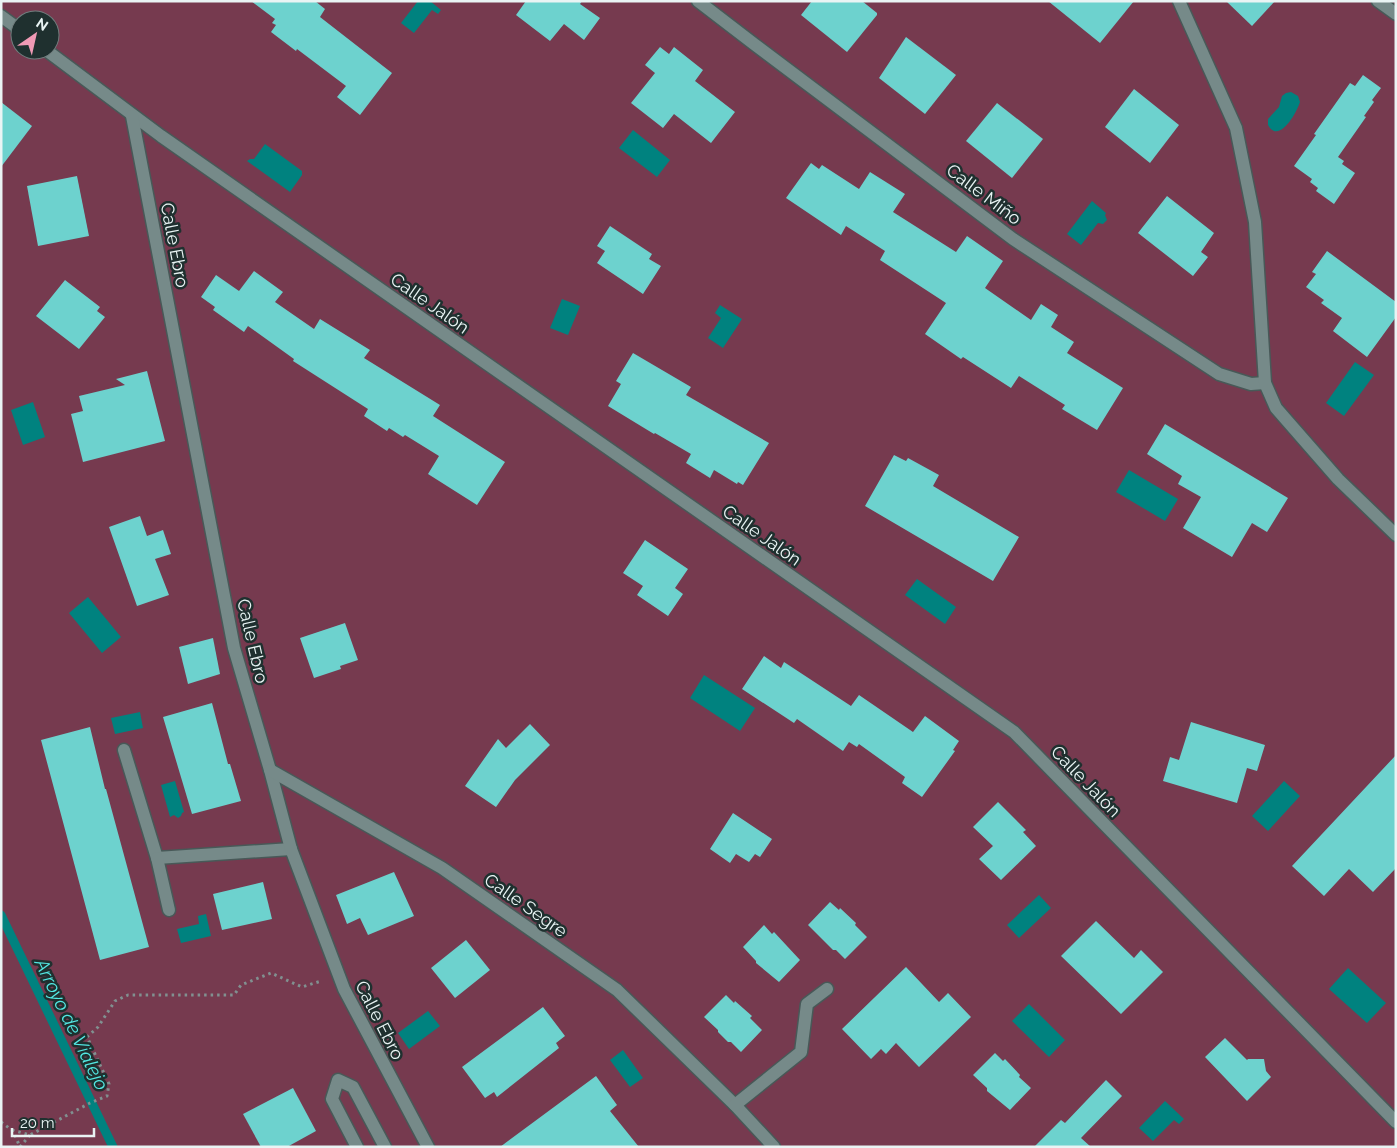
<svg xmlns="http://www.w3.org/2000/svg" width="1397" height="1148" viewBox="0 0 1397 1148" font-family="Raleway,sans-serif">
<style>
.green{fill:#763a4f;fill-rule:evenodd}
.water{fill:#00827f}
.lines{fill:none;stroke-linecap:round;stroke-linejoin:round}
.stream{stroke:#00827f;stroke-width:9}
.building{fill:#6dd2ce}
.service-casing{stroke:#485958;stroke-width:15}
.minor-casing{stroke:#485958;stroke-width:15}
.path{stroke:#819090;stroke-width:3;stroke-dasharray:2.5 4;stroke-linecap:butt}
.service{stroke:#768a89;stroke-width:12}
.minor{stroke:#768a89;stroke-width:12}
.labels{text-anchor:middle;dominant-baseline:central;stroke-width:5;stroke-linejoin:round;paint-order:stroke}
.street-label{font-size:18px;fill:#e9f4f4;stroke:#1f302f}
.water-label{font-size:19px;font-style:italic;fill:#53e8e3;stroke:#1f302f}
</style>
<rect width="100%" height="100%" fill="#293b3a"/>
<path class="green" d="M1 1H1396V1147H1ZM20 20H50V50H20Z"/>
<g class="water">
<path d="M418 1H430L441 10 438 14 432 10 414 33 401 23Z"/>
<path d="M1291 92 1298 96 1300 102C1297 112 1279 145 1268 125V119L1279 107 1282 96 1286 93Z"/>
<path d="M633 130 670 160 657 177 619 148Z"/>
<path d="M265 144 302 171V175L290 192 247 161 250 159H254Z"/>
<path d="M1092 201 1106 213 1105 215 1107 220 1103 224 1098 223 1081 245 1067 234Z"/>
<path d="M562 299 580 306 568 335 550 328Z"/>
<path d="M720 305 742 319 723 348 708 338 721 318 715 313Z"/>
<path d="M1355 362 1374 375 1344 416 1326 403Z"/>
<path d="M33 402 45 437 23 445 11 410Z"/>
<path d="M1129 470 1178 499 1165 521 1116 492Z"/>
<path d="M917 579 956 607 945 624 905 595Z"/>
<path d="M88 597 121 637 102 653 69 613Z"/>
<path d="M704 675 755 708 740 731 690 698Z"/>
<path d="M140 712 143 728 115 734 111 718Z"/>
<path d="M175 781 184 812 182 813 181 816 178 818 174 815 170 817 161 785Z"/>
<path d="M1284 781 1300 796 1268 831 1252 816Z"/>
<path d="M1039 895 1051 908 1019 938 1007 925Z"/>
<path d="M206 914 211 936 181 943 177 929 199 924 198 916Z"/>
<path d="M1348 968 1386 1003 1367 1023 1329 989Z"/>
<path d="M1029 1004 1065 1040 1049 1057 1012 1021Z"/>
<path d="M428 1011 440 1026 409 1049 398 1033Z"/>
<path d="M623 1050 643 1078 630 1087 610 1060Z"/>
<path d="M1165 1101 1184 1119 1179 1124 1174 1120 1153 1141 1139 1128Z"/>
</g>
<g class="lines">
<path class="stream" d="M1 915 113 1147"/>
</g>
<g class="building">
<path d="M251 1H315L325 9 320 17 392 73 360 115 337 97 346 86 297 49 296 51 271 32 276 25 272 23 275 19Z"/>
<path d="M526 1H582L580 4 600 18 584 40 564 24 550 41 516 15Z"/>
<path d="M812 1H862L877 13V15L847 52 801 15Z"/>
<path d="M1048 1H1134L1100 43Z"/>
<path d="M1226 1H1275L1252 26Z"/>
<path d="M906 37 956 75 925 114 879 78Z"/>
<path d="M660 47 669 54 674 47 703 70 695 81 735 112 711 143 674 114 663 128 631 103 655 73 645 65Z"/>
<path d="M1363 75 1381 88 1372 100 1374 102 1364 116 1366 117 1338 157 1344 161 1342 164 1355 173 1334 204 1316 191 1318 188 1310 182 1312 179 1294 166 1316 135 1314 134 1350 83 1355 86Z"/>
<path d="M1134 89 1179 125 1150 163 1105 127Z"/>
<path d="M1 102 32 126 1 167Z"/>
<path d="M997 103 1043 139 1012 178 966 141Z"/>
<path d="M811 163 819 169 822 165 859 189 870 172 905 194 893 212 956 252 967 236 1003 261 985 288 1031 320 1041 304 1058 315 1051 327 1074 342 1067 353 1123 388 1097 430 1062 409 1065 405 1019 376 1011 388 963 357 961 359 925 334 946 303 880 260 885 251 846 226 841 235 786 198Z"/>
<path d="M77 176 89 236 38 246 27 186Z"/>
<path d="M1167 196 1214 233 1201 252 1208 257 1193 276 1138 233Z"/>
<path d="M610 226 652 254 649 259 661 266 643 294 597 263 605 251 597 246Z"/>
<path d="M1327 251 1396 302V317L1367 357 1333 331 1342 318 1321 303 1324 300 1306 287 1316 274 1312 272Z"/>
<path d="M254 271 283 292 275 302 314 329 320 319 370 350 364 358 440 405 433 416 505 462 477 505 428 474 439 456 405 435 403 437 389 428 387 431 364 416 368 409 293 361 294 359 248 326 244 332 213 310 215 307 201 297 216 275 239 291Z"/>
<path d="M65 280 100 307 97 311 105 317 79 349 36 316Z"/>
<path d="M633 353 691 387 686 395 769 443 743 485 738 482 737 484 714 470 710 478 686 463 691 454 655 433 654 434 608 406 621 384 616 381Z"/>
<path d="M147 371 165 441 83 462 71 414 83 411 79 396 125 385 116 379Z"/>
<path d="M1165 424 1288 498 1267 532 1252 523 1232 557 1183 528 1201 497 1178 484 1182 476 1147 454Z"/>
<path d="M894 455 906 461 908 458 939 475 933 486 1019 537 993 581 865 506Z"/>
<path d="M140 516 147 536 163 530 171 554 155 559 169 595 137 606 109 527Z"/>
<path d="M645 540 688 569 675 588 683 594 668 616 637 595 643 586 623 573Z"/>
<path d="M345 623 358 660 340 666 341 669 314 678 300 638Z"/>
<path d="M213 638 220 674 188 684 179 647Z"/>
<path d="M764 656 781 668 784 662 851 706 859 695 913 732 925 716 959 741 953 750 955 751 922 797 902 783 905 777 859 744 857 747 849 742 843 751 797 719 794 723 742 689Z"/>
<path d="M212 703 228 764H230L241 801 192 814 163 717Z"/>
<path d="M1191 722 1265 745 1257 771 1247 768 1237 803 1163 781 1170 757 1179 760Z"/>
<path d="M530 724 550 745 515 780 496 807 465 786 498 739 506 748Z"/>
<path d="M90 727 105 789H106L149 947 100 960 41 740Z"/>
<path d="M1396 755V868L1373 892 1349 869 1324 896 1292 866Z"/>
<path d="M998 802 1026 830 1023 832 1036 846 1001 880 979 859 993 846 973 827Z"/>
<path d="M733 813 772 839 760 857 755 854 749 862 736 854 730 863 710 849Z"/>
<path d="M394 872 414 916 368 935 360 918 347 924 336 895Z"/>
<path d="M263 882 272 919 222 930 213 894Z"/>
<path d="M830 902 839 910 840 908 856 923 855 925 867 937 845 959 836 950H833L808 925Z"/>
<path d="M1096 921 1134 958 1141 950 1163 972 1121 1014 1061 956Z"/>
<path d="M764 925 772 934 774 932 800 960 779 982 756 963V961L743 947Z"/>
<path d="M466 940 490 970 455 998 431 968Z"/>
<path d="M906 967 939 1002 948 993 971 1017 919 1067 896 1043 886 1054 881 1049 871 1059 842 1029Z"/>
<path d="M726 995 734 1003 735 1001 752 1016 750 1018 762 1030 741 1052 731 1042H728L718 1032V1030L704 1017Z"/>
<path d="M543 1007 565 1036 556 1043 559 1048 497 1097 494 1092 485 1098 462 1067Z"/>
<path d="M1225 1038 1247 1060 1248 1059H1264L1266 1071 1271 1077 1247 1101 1205 1057Z"/>
<path d="M995 1053 1003 1061 1005 1059 1020 1075 1019 1077 1031 1088 1010 1110 987 1091V1088L973 1075Z"/>
<path d="M596 1076 617 1105 610 1111 639 1147H500Z"/>
<path d="M1106 1080 1122 1096 1081 1138 1091 1147H1034L1061 1120 1065 1123Z"/>
<path d="M293 1088 316 1131 287 1147H261L243 1114Z"/>
</g>
<g class="lines">
<defs>
<g id="service">
<path d="M124 750 157 858 291 849"/>
<path d="M157 858 169 910"/>
<path d="M357 1147 332 1099 338 1080 353 1087 385 1147"/>
</g>
<g id="minor">
<path d="M698 1 754 44 1013 239 1219 374 1251 384 1265 383"/>
<path d="M1179 1 1236 128 1255 222 1265 383 1276 408 1338 479 1396 535"/>
<path d="M1378 1 1396 14"/>
<path d="M1 16 20 30"/>
<path d="M46 50 161 136 1014 732 1396 1122"/>
<path d="M132 116 234 648 270 770 291 849 344 989 428 1147"/>
<path d="M270 770 442 868 617 990 735 1105 774 1147"/>
<path d="M735 1105 801 1052 807 1004 827 989"/>
</g>
</defs>
<use href="#service" class="service-casing"/>
<use href="#minor" class="minor-casing"/>
<g class="path">
<path d="M1 1122 13 1131 20 1147 30 1135"/>
<path d="M12 1130 30 1135 90 1103 107 1096 109 1084 87 1037 98 1027 115 1001 128 995H234L241 985 271 973 302 987 321 981"/>
</g>
<use href="#service" class="service"/>
<use href="#minor" class="minor"/>
</g>
<g class="labels">
<g class="street-label">
<text transform="translate(984 194) rotate(37)">Calle Miño</text>
<text transform="translate(175 245) rotate(79)">Calle Ebro</text>
<text transform="translate(430 303) rotate(35)">Calle Jalón</text>
<text transform="translate(762 535) rotate(35)">Calle Jalón</text>
<text transform="translate(253 641) rotate(77)">Calle Ebro</text>
<text transform="translate(1086 781) rotate(46)">Calle Jalón</text>
<text transform="translate(526 905) rotate(35)">Calle Segre</text>
<text transform="translate(380 1020) rotate(63)">Calle Ebro</text>
</g>
<g class="water-label">
<text transform="translate(72 1024) rotate(64)">Arroyo de Vialejo</text>
</g>
</g>
<rect width="1397" height="1148" fill="none" stroke="#e9f4f4" stroke-width="5"/>
<g transform="translate(35 35) rotate(34)"><circle r="24" fill="#1f302f" stroke="#707e7e"/>
<path d="M0-4L9 19L0 12L-9 19Z" fill="#f09ab5"/>
<text y="-8" font-size="14" font-weight="bold" text-anchor="middle" fill="#e9f4f4">N</text>
</g>
<path d="M12 1128v8h82v-8" fill="none" stroke="#e9f4f4" stroke-width="2.5"/>
<text x="20" y="1128" font-size="15" fill="#e9f4f4" stroke="#1f302f" stroke-width="4" paint-order="stroke">20 m</text>
</svg>
